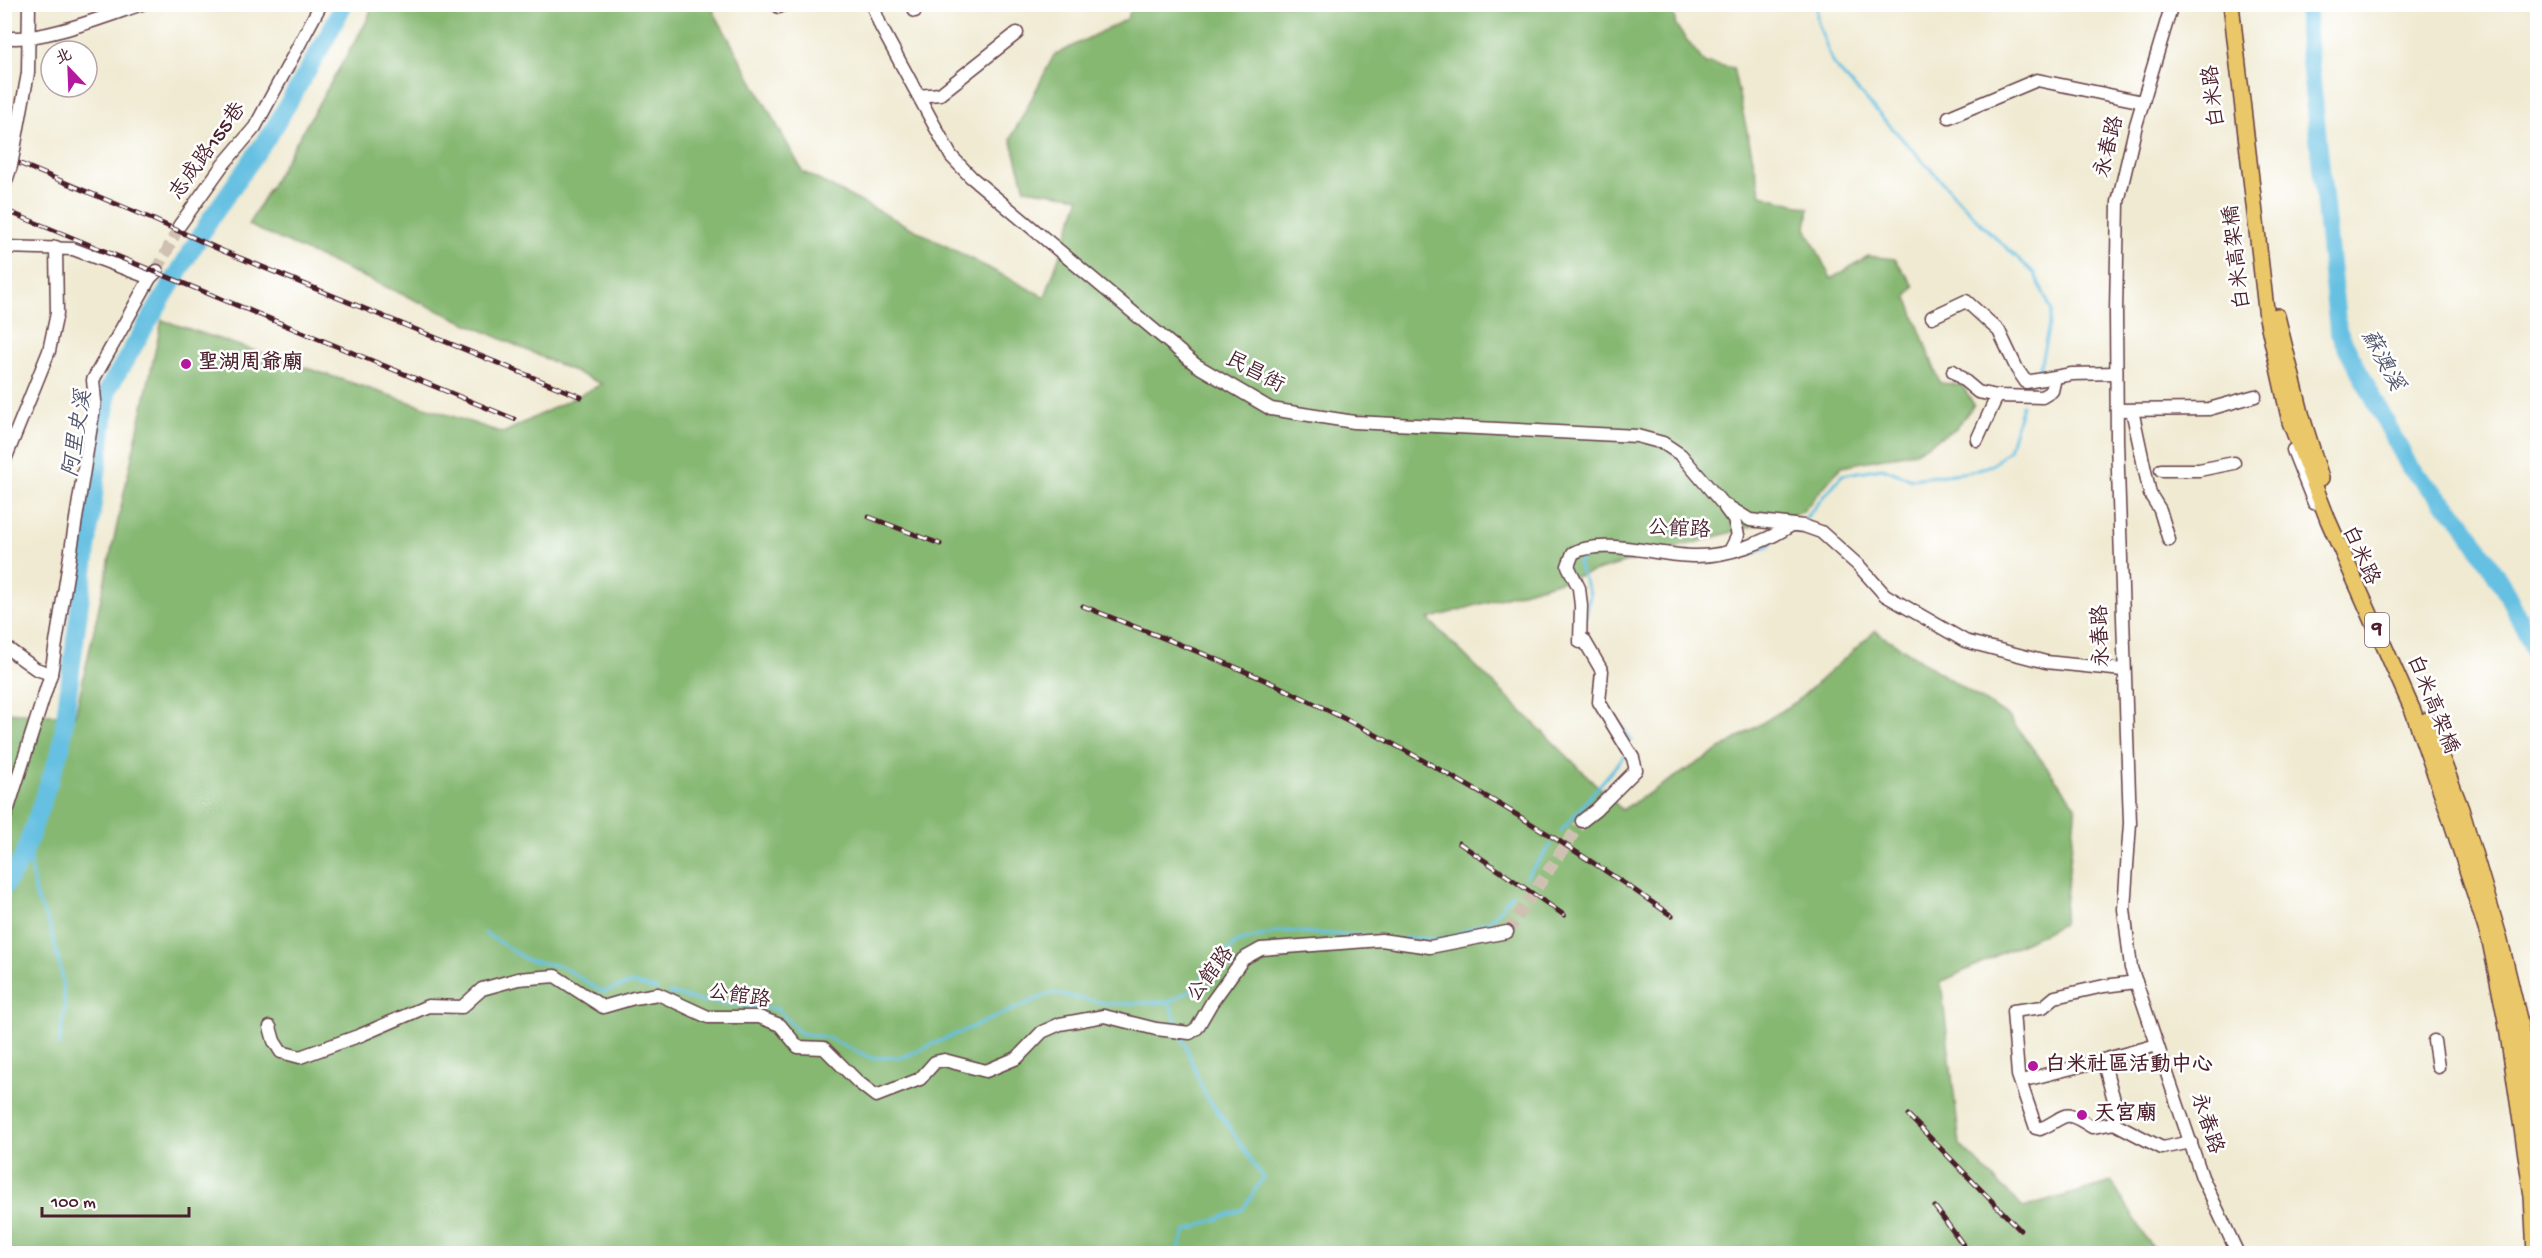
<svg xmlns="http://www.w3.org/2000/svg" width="2542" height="1258" viewBox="0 0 2542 1258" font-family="'Gochi Hand','LXGW WenKai TC',sans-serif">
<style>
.forest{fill:#86b872;stroke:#686c4e;stroke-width:1.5}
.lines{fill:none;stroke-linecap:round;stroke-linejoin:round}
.stream{stroke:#65c0e2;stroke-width:3}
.river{stroke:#65c0e2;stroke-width:18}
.minor-tunnel{stroke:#cfc1b1;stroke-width:12;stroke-dasharray:12 6;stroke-linecap:butt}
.minor-casing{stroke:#633d44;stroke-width:15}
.major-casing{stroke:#633d44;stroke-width:18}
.minor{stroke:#fff;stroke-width:12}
.major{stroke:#eac769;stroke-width:15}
.rail-casing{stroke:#4a1f2b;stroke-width:5}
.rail{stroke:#fff;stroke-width:3;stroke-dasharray:9;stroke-linecap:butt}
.minor-bridge-casing{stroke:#633d44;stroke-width:15;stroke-linecap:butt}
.minor-bridge{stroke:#fff;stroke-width:12}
.poi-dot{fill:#b5179e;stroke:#fff;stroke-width:2}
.labels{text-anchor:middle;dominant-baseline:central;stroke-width:5;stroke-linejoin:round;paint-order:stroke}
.shield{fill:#fff;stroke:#80626b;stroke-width:1.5}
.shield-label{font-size:20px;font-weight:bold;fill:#4a1f2b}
.street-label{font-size:21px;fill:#4a1f2b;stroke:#fff}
.poi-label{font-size:21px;font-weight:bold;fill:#4a1f2b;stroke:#fff;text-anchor:start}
.water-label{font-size:22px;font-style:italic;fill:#53576b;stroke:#fff}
</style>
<rect width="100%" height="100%" fill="#fff"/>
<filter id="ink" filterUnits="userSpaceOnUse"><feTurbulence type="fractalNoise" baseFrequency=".0167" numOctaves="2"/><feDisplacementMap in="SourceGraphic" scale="12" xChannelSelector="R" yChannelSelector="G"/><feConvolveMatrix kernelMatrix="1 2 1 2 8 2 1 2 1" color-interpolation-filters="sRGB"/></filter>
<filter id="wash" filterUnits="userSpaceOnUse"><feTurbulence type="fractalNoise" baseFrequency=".008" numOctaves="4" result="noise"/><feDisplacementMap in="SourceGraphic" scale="24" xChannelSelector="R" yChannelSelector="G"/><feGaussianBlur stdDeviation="1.35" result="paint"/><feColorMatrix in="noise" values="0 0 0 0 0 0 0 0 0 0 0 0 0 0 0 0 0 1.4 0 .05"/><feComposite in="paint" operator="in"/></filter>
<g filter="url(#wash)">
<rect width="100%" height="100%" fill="#f0ead2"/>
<path class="forest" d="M372 5H710L803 172 1045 297 1080 197 1025 189 1011 138 1054 55 1127 19 1133 5H1672L1676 26 1706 65 1709 63 1733 68 1761 195 1809 208 1806 228 1831 279 1868 256 1895 259 1914 286 1907 297 1940 383 1962 385 1974 405 1955 429 1915 452 1842 466 1802 512 1428 619 1622 810 1796 702 1875 631 2009 717 2076 806 2063 924 1941 982 1960 1145 2023 1208 2112 1182 2155 1253H5L4 712 75 716 162 320 503 433 602 384 248 225 368 19Z"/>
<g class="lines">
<g class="stream">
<path d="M1817 4V20L1833 64 1984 227 2034 273 2052 311 2038 376"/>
<path d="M1803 521 1842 475 1882 468 1911 479 1969 472 1992 465 2009 450 2022 405"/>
<path d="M1584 553 1578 564 1590 594 1586 616"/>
<path d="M1594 553 1671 560"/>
<path d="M1734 556 1754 554 1772 543"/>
<path d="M1619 723 1632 741"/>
<path d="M1561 831 1626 754"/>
<path d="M28 842 35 895 50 926 61 971 65 1006 59 1046"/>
<path d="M1526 877 1551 845"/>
<path d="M485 933 527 960 561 966 602 992 632 983 657 990"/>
<path d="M1404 938 1445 939 1491 920 1512 894"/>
<path d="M669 993 699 1001 777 1009 800 1033 826 1037 871 1058 903 1057 1051 993 1110 1004 1169 1002"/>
<path d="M1179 1028 1169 1002 1191 990 1237 942 1281 931 1364 936"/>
<path d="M1176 1254 1186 1231 1243 1209 1263 1178 1228 1125 1205 1095 1182 1037"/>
</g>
<g class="river">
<path d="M2307 4V33L2338 331 2410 468 2462 521 2504 588 2538 657"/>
<path d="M4 887 22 859 61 748 108 389 211 218 272 131 326 39 344 4"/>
</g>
</g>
</g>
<g filter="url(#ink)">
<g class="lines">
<g class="minor-tunnel">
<path d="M157 271 179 226"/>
<path d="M1507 932 1582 821"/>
</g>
<defs>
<g id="minor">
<path d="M778 4 779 7 784 4"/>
<path d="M872 4 881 27 951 156 971 177 1196 365 1271 409 1354 422 1637 436 1663 443 1681 455 1721 502 1750 520 1804 526 1821 532 1859 566 1885 595 1965 641 2046 662 2123 670"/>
<path d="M2172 4 2136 125 2118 202 2116 313 2117 441 2130 823 2124 909 2131 968 2136 982 2202 1177 2238 1254"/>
<path d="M915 11 919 4"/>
<path d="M4 37C37 44 109 15 142 4"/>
<path d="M28 73 29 4"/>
<path d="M918 96 940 94 1017 33"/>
<path d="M1949 117 2037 80 2143 102"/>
<path d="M179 226 222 166 255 127 321 4"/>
<path d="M4 247 73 249 150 278"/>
<path d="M1932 317 1966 301 1999 331 2017 369 2026 382 2072 374 2116 373"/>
<path d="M1953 371 1978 392 1997 396 2042 397 2052 391 2055 378"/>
<path d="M2117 410 2209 409 2255 396"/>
<path d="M2132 410 2150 494 2160 510 2169 540"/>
<path d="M1977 440 1997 396"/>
<path d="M2293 450 2314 503"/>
<path d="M4 462 49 351 57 313 56 247"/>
<path d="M2161 470H2199L2234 463"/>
<path d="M1725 508 1734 520 1738 535 1730 551"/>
<path d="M4 646 36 669 51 674"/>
<path d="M4 821 51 674 95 401 93 380 150 278 157 271"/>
<path d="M1582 821 1596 810 1636 770 1633 758 1599 702 1602 671 1584 640 1580 642 1581 606 1579 588 1568 566 1573 553C1604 537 1663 557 1697 556 1729 556 1765 542 1792 525"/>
<path d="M2136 982 2104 986 2055 997 2043 1007 2013 1011 2018 1075 2036 1128 2040 1129C2068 1117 2061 1107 2092 1127L2114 1123 2162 1148 2191 1142"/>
<path d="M270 1027 274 1041 281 1052 300 1057 361 1035 428 1006 462 1007 482 989 518 979 555 976 603 1007 634 998 658 994 708 1017H759L780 1025 798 1047 824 1048 858 1082 876 1096 920 1079 935 1062 944 1060 986 1071 1017 1058 1042 1032 1060 1024 1104 1016 1156 1029 1190 1033 1197 1028 1212 1002 1243 959 1261 949 1381 940 1430 947 1507 932"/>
<path d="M2434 1041 2438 1067"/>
<path d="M2021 1081 2103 1060"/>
<path d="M2114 1123V1100L2103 1060 2157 1045"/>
</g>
<g id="major">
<path d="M2231 4 2267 318 2290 422 2328 520 2413 711 2449 814 2490 941 2506 1021 2532 1196 2535 1254"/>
<path d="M2277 316 2302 417 2321 478"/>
<path d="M2427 720 2461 809 2500 940 2519 1019 2538 1151"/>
</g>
</defs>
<use href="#minor" class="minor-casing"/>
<use href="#major" class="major-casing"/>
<use href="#minor" class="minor"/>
<use href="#major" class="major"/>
<defs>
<g id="rail">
<path d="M4 157 152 219 223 251 581 397"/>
<path d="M7 211 514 419"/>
<path d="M869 517 940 544"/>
<path d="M1083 606C1149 633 1216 657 1280 687 1418 752 1547 829 1672 916"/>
<path d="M1459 843 1564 915"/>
<path d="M1908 1115 2020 1230"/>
<path d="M1935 1207 1970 1254"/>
</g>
</defs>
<use href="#rail" class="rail-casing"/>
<use href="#rail" class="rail"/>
<defs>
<path id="minor-bridge" d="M4 187 11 166 28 73"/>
</defs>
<use href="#minor-bridge" class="minor-bridge-casing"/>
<use href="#minor-bridge" class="minor-bridge"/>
</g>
</g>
<g class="poi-dot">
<circle cx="186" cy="364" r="6"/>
<circle cx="2033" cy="1066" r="6"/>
<circle cx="2082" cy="1115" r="6"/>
</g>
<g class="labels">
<rect class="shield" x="2365" y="613" width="24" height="34" rx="4.5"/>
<g class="shield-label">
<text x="2377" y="630">9</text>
</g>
<g class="street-label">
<text transform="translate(2216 96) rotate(-97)">白米路</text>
<text transform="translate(2111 147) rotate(-76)">永春路</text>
<text transform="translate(209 152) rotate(-54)">志成路155巷</text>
<text transform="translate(2239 257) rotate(-97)">白米高架橋</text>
<text transform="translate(1254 374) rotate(28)">民昌街</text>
<text transform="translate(1679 531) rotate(3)">公館路</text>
<text transform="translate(2359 556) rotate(66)">白米路</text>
<text transform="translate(2103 636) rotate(-92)">永春路</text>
<text transform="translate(2431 705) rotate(68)">白米高架橋</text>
<text transform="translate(1212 975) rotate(-53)">公館路</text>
<text transform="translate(739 998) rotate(9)">公館路</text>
<text transform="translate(2205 1124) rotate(72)">永春路</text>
</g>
<g class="poi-label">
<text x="198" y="364">聖湖周爺廟</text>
<text x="2045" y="1066">白米社區活動中心</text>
<text x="2094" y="1115">天宮廟</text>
</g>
<g class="water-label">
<text transform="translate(2381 361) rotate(62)">蘇澳溪</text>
<text transform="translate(79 434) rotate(-81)">阿里史溪</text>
</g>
</g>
<rect width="2542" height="1258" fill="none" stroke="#fff" stroke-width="24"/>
<g transform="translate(69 69) rotate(337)"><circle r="28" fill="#ffffff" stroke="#b7a5aa" stroke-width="1.5"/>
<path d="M0-4.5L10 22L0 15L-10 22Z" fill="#b5179e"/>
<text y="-9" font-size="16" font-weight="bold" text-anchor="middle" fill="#4a1f2b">北</text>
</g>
<path d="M42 1207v9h147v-9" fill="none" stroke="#4a1f2b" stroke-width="3"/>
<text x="51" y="1207" font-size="18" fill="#4a1f2b" stroke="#ffffff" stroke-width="4.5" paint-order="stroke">100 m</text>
</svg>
